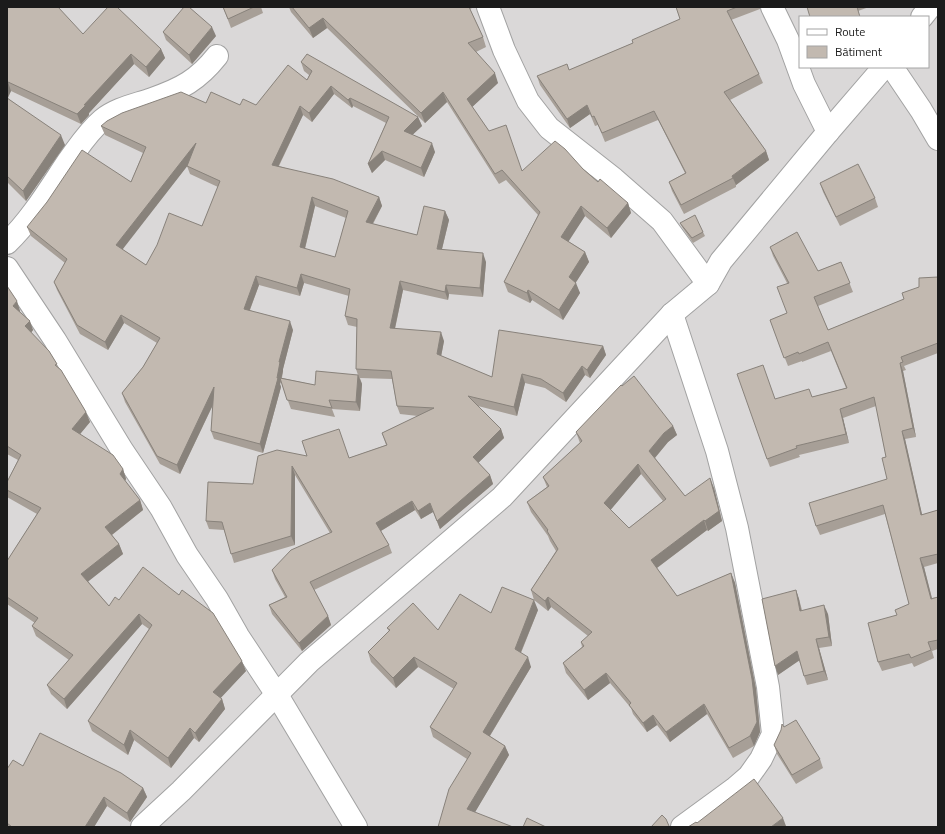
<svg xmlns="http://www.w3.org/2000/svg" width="945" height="834" viewBox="0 0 945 834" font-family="'Titillium Web',sans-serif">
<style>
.residential{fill:#dad8d8;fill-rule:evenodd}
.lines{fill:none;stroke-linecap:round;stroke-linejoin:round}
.minor-casing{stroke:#a2a2a2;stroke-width:24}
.minor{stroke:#fff;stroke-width:22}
.wall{fill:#a79f97;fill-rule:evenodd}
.shaded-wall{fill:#88827b}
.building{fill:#c2b9b0;stroke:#88827b;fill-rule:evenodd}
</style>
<rect width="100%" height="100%" fill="#edeae1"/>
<path class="residential" d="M7 7H938V827H7ZM800 17H928V67H800Z"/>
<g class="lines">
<defs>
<g id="minor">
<path d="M488 7 504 50 528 101 549 128 614 179 662 221 708 284"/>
<path d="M772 7 788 40 804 84 828 132"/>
<path d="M922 17 930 7"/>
<path d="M892 67 921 110 938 139"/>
<path d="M7 243C32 219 50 188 69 160 80 145 88 132 102 120 117 108 135 105 152 99 181 89 198 80 217 56"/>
<path d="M7 268 55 340 122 450 161 508 187 555 217 599 238 636 277 695 356 827"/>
<path d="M672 314 717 451 737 528 768 687 773 734 761 759 749 776 734 789 682 827"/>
<path d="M142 827 181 791 309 662 502 497 672 314 708 284 721 261 828 132 884 67"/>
</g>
</defs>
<use href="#minor" class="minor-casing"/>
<use href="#minor" class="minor"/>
</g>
<g class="wall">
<path d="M7 7 83 34 161 49 165 58 149 77 134 64 89 113V115L81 124 11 91 8 98 65 145 26 201 7 182Z"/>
<path d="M223 7H261L263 13 231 28Z"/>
<path d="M289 7H474L470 9 483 37 486 47 476 52 498 83 472 107 489 131 522 171 583 169 598 182 628 203 631 213 611 238 585 216 568 241 585 252 589 262 575 283 580 293 563 320 532 300 530 303 508 292 504 282 538 215 506 180 499 184 447 102 425 123 327 28 313 38 291 12Z"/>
<path d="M676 7H760V9L731 20 759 74 763 83 730 100 766 151 769 160 736 185V187L684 214 672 191 669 182 685 173 658 120 605 142 598 125 595 126 590 114 570 128 540 85 537 76 569 70 633 43 680 19Z"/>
<path d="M807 7H869L858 11Z"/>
<path d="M163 32 216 36 192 64 166 40Z"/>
<path d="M301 62 418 117 422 126 412 135 435 152 424 177 385 160 372 173 368 164 386 123 353 106 352 108 334 94 312 122 303 115 279 166 379 197 382 206 373 224 417 235 445 211 449 220 442 249 486 262 483 297 449 294 448 300 403 290 395 329 444 341 441 356 492 377 603 346 606 355 590 378 585 375 566 402 545 388 525 383 517 416 478 406 501 429 504 438 478 463 490 475 493 484 440 529 433 512 421 519 415 510 381 531 389 545 392 553 314 590 328 616 331 625 302 651 272 614 269 605 285 597 275 579 272 570 330 533 295 475V545L234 563 224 530 209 529 206 521 253 484 307 456 349 458 386 445 382 433 418 416 400 414 397 406 392 379 360 378 362 384 360 411 332 409 335 417 291 409 281 382 280 384 281 387 263 453 214 439 211 431 213 405 180 474 160 464 125 402 122 393 143 367 157 343 124 323 108 350 80 334 57 290 54 282 65 263 31 236 27 227 131 182 143 153 105 135 101 126 206 103 240 105H256L307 80 309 75 304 71ZM187 166 190 174 218 187 202 226 146 265 122 249ZM315 206 346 218 335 257 305 249ZM304 283 349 296 345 316 348 325 357 327 356 369 358 375 315 385 282 378 283 371V369L293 330 250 310 259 285 300 296Z"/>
<path d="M820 183 875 198 878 207 840 226 823 192Z"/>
<path d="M680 223 703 232 705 236 693 243 682 227Z"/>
<path d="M770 247 818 271 841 262 853 292 818 306 828 330 904 299 919 287 938 277V353L904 366 906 370 903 371 916 437 905 439 922 515 938 510V563L924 567 932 598 938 597V649L932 651 934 658 914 667 912 663 882 671 878 662 897 615 909 604 885 514 820 535 816 526 887 479 886 457 876 406 843 418 849 443 799 455 800 457 770 467 767 459 775 399 812 397 846 388 831 351 802 362V361L788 366 770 320 787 313V283L773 256Z"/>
<path d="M7 286 20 311V312L33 330 31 333 59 368 90 422 80 434 123 469 126 479 125 481 140 500 143 510 112 535 119 544 123 554 88 581 109 606 119 600 246 671 220 698 222 699 225 709 199 742 194 738 171 768 134 740 128 755 92 731 88 721 149 629 142 624 67 709 51 694 47 685 69 660 36 636 32 626 35 623 7 604V561L37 514 7 497V482L18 460 7 454Z"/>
<path d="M622 386 673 426 677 435 668 442 655 458 685 496 714 488 722 521 708 531 707 530 657 568 677 596 731 573 735 583 756 689 760 732 754 746 733 758 707 714 670 742 657 725 647 732 633 714 631 708 610 683 588 700 566 673 563 663 582 647 581 642 588 636 551 607 548 611 534 600 531 590 556 551 550 541 548 536 531 512 527 502 547 487 543 477 580 443 576 432ZM641 474 663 501 629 528 610 510Z"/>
<path d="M796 590 799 599 802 610 828 614 832 646 819 648 828 680 807 685 804 676 799 660 778 675Z"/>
<path d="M538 610 521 653 531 667 490 736 505 746 509 755 475 812 438 827 467 759 433 737 430 727 454 689 418 667 396 688 371 662 368 652 389 631 387 628 438 630 491 613Z"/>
<path d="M784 727 820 759 823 768 796 784 777 754 774 745Z"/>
<path d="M23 766 143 788 147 797 130 822 107 806 94 827H7V769Z"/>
</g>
<g class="shaded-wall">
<path d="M323 18 327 28 313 38 309 28Z"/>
<path d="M212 27 216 36 192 64 189 55Z"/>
<path d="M161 49 165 58 149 77 146 67Z"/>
<path d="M131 54 134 64 89 113V115L81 124 77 114 84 105Z"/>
<path d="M495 73 498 83 470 109 467 99Z"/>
<path d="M8 82 11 91 7 99V83Z"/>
<path d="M331 86 334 94 312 122 309 113Z"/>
<path d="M443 92 447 102 425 123 421 113Z"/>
<path d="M350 98 353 106 352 108 348 100Z"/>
<path d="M587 105 590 114 570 128 567 119Z"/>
<path d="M300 106 303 115 275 173 272 165Z"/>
<path d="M418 117 422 126 407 140 404 131Z"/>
<path d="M61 135 65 145 26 201 23 191Z"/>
<path d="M196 143 199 151 119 254 116 245Z"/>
<path d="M432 143 435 152 424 177 421 168Z"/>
<path d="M382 151 385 160 372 173 368 164Z"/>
<path d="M766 151 769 160 736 185 732 176Z"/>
<path d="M312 197 315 206 303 256 300 247Z"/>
<path d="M379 197 382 206 369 230 366 222Z"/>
<path d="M628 203 631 213 611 238 607 228Z"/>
<path d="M581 206 585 216 565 247 561 237Z"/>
<path d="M445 211 449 220 440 257 437 249Z"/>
<path d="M585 252 589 262 573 287 569 277Z"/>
<path d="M483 253 486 262 483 297 480 288Z"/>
<path d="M301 274 304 283 300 296 297 288Z"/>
<path d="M256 276 259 285 247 317 244 309Z"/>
<path d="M400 281 403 290 393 337 390 328Z"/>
<path d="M576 283 580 293 563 320 559 310Z"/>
<path d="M446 285 449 294 448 300 445 292Z"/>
<path d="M528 290 532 300 530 303 527 293Z"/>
<path d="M17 301 20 311 17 315 13 306Z"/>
<path d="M121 315 124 323 108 350 105 342Z"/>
<path d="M30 321 33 330 28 336 25 326Z"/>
<path d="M290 321 293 330 283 369V371L280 384 281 387 263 453 260 444 277 378 279 362Z"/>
<path d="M441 332 444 341 440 362 437 354Z"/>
<path d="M603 346 606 355 590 378 587 370Z"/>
<path d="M900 363 903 371 916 437 913 428Z"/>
<path d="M582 366 585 375 566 402 563 393Z"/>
<path d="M522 374 525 383 517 416 514 407Z"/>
<path d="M358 375 362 384 360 411 356 402Z"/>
<path d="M214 387 217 396 180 474 177 465Z"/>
<path d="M840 409 843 418 849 443 846 434Z"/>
<path d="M86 412 90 422 76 439 72 429Z"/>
<path d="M673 426 677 435 668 442 653 460 649 451 664 433Z"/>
<path d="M501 429 504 438 476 465 473 457Z"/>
<path d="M902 431 905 439 924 523 921 515Z"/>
<path d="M638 464 641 474 608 513 604 503Z"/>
<path d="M292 466 295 475V545L291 536Z"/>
<path d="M123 469 126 479 124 483 120 474Z"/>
<path d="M490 475 493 484 440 529 437 521Z"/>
<path d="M710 478 714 488 722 521 708 531 705 521Z"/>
<path d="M140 500 143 510 109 537 105 527Z"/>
<path d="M412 501 415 510 379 532 376 523Z"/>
<path d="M430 503 433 512 421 519 418 511Z"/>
<path d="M704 520 707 530 654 570 651 560Z"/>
<path d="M119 544 123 554 85 584 81 574Z"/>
<path d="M920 558 924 567 934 607 931 599Z"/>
<path d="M731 573 735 583 756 689 760 732 754 746 750 736Z"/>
<path d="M796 590 799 599 803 620 800 611Z"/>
<path d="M548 597 551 607 548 611 545 601Z"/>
<path d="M534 600 538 610 518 659 515 649Z"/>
<path d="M824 605 828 614 832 646 829 637Z"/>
<path d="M139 614 142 624 67 709 64 699Z"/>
<path d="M328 616 331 625 302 651 299 643Z"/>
<path d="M816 639 819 648 828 680 824 671Z"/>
<path d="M797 651 800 660 778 675 775 666Z"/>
<path d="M414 657 418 667 396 688 393 678Z"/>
<path d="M528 657 531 667 486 742 483 732Z"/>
<path d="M242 661 246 671 217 702 213 692Z"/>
<path d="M606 673 610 683 588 700 584 690Z"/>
<path d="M222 699 225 709 199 742 195 733Z"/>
<path d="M704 704 707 714 670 742 666 732Z"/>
<path d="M653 715 657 725 647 732 643 723Z"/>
<path d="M190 728 194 738 171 768 168 758Z"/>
<path d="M130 730 134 740 128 755 124 745Z"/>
<path d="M505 746 509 755 471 819 467 809Z"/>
<path d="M143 788 147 797 130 822 127 813Z"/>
<path d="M104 797 107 806 94 827H85Z"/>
<path d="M783 818 786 826V827H771Z"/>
</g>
<g class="building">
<path d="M7 7H58L83 34 108 7H117L161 49 146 67 131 54 84 105H86L77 114 8 82 7 83Z"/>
<path d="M184 7H189L212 27 189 55 163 32Z"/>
<path d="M223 7H254L228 19Z"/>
<path d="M292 7H469L483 37 468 43 495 73 467 99 489 131 506 125 522 171 555 141 565 149 583 169 598 182 600 179 628 203 607 228 581 206 561 237 585 252 569 277 576 283 559 310 528 290 527 293 504 282 540 212 502 170 495 174 443 92 421 113 323 18 309 28Z"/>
<path d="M676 7H737L727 11 759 74 724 92 766 151 732 176 733 178 681 205 669 182 686 173 654 111 602 133 594 116 592 117 587 105 567 119 537 76 567 64 569 70 633 43 632 40 680 19Z"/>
<path d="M807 7H857L860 17H810Z"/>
<path d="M307 54 418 117 404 131 432 143 421 168 382 151 368 164 389 117 350 98 348 100 331 86 309 113 300 106 272 165 333 179 379 197 366 222 417 235 424 206 445 211 437 249 483 253 480 288 446 285 445 292 400 281 390 328 441 332 437 354 492 377 499 330 603 346 587 370 582 366 563 393 541 379 522 374 514 407 468 396 501 429 473 457 490 475 437 521 430 503 418 511 412 501 376 523 389 545 310 582 328 616 299 643 269 605 287 597 272 570 291 550 332 532 292 466 291 536 231 554 222 522 206 521 208 482 253 484 258 456 277 450 307 456 302 441 339 429 349 458 387 445 382 433 434 408 397 406 391 371 356 369 357 319 345 316 350 289 301 274 297 288 256 276 244 309 290 321 279 362H280L277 378H278L260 444 211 431 214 387 177 465 157 456 122 393 143 367 160 338 121 315 105 342 77 325 54 282 67 259 27 227 47 202 82 150 131 182 146 147 101 126 107 121 122 113 181 92 206 103 211 92 240 105 243 99 256 105 288 65 307 80 312 71 301 62ZM196 143 187 166 220 181 202 226 169 213 157 245 146 265 116 245ZM312 197 348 211 335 257 300 247Z"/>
<path d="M7 98 61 135 23 191 7 176V170L8 169 7 168Z"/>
<path d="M858 164 875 198 836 217 820 183Z"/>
<path d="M695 215 703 232 692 238 680 223Z"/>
<path d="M797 232 818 271 841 262 850 283 814 297 828 330 904 299 902 293 919 287V278L938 277V343L901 357 903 362 900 363 913 428 902 431 921 515 938 510V554L920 558 931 599 938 597V640L928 642 931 650 911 658 909 654 878 662 868 623 897 615 895 610 909 604 883 505 816 526 809 503 887 479 882 458 886 457 874 397 840 409 846 434 796 446 797 448 767 459 737 374 763 365 775 399 809 389 812 397 847 388 828 342 799 354 798 352 784 358 770 320 787 313 777 287 789 283 770 247Z"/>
<path d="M7 286 17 301 13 306 30 321 25 326 49 351 57 364 55 365 61 370 86 412 72 429 113 455 123 469 120 474 140 500 105 527 119 544 81 574 109 606 115 597 119 600 143 567 179 595 182 590 213 613 242 661 213 692 222 699 195 733 190 728 168 758 130 730 124 745 88 721 152 625 139 614 64 699 47 685 73 655 32 626 38 618 7 597V561L41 508 7 490V482L21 455 7 446Z"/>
<path d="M316 371 358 375 356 402 329 400 332 408 287 400 280 378 315 385Z"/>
<path d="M634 376 673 426 664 433 649 451 685 496 710 478 719 511 705 521 704 520 651 560 677 596 731 573 752 679 757 722 750 736 729 748 704 704 666 732 653 715 643 723 629 705 631 703 606 673 584 690 563 663 584 646 581 642 592 632 548 597 545 601 531 590 558 549 547 531 548 530 527 502 549 486 543 477 582 441 576 432 621 385 622 386ZM638 464 666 499 629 528 604 503Z"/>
<path d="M502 587 534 600 515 649 528 657 483 732 505 746 467 809 513 827H438L449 789 471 753 430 727 457 683 414 657 393 678 368 652 390 630 387 628 413 603 438 630 460 594 491 613Z"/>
<path d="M796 590 800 611 824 605 829 637 816 639 824 671 804 676 797 651 775 666 762 599Z"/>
<path d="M796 720 820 759 792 775 774 745 781 730 782 724 784 727Z"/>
<path d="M40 733 121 773 143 788 127 813 104 797 85 827H12L7 823V769L13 760 23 766Z"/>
<path d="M754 779 783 818 771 827H688L696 822 697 823Z"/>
<path d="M662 815 666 819 669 826 670 827H651Z"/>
<path d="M527 818 546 827H523Z"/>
</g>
<rect width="945" height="834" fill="none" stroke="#1b1b1b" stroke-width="16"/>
<rect x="799" y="16" width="130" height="52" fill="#ffffff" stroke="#a4a4a4"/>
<rect x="807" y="29" width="20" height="6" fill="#ffffff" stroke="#a4a4a4"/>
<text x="835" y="36" font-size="12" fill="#1b1b1b">Route</text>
<rect x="807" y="46" width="20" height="12" fill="#c2b9b0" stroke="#a4a4a4"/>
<text x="835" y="56" font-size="12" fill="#1b1b1b">Bâtiment</text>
</svg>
